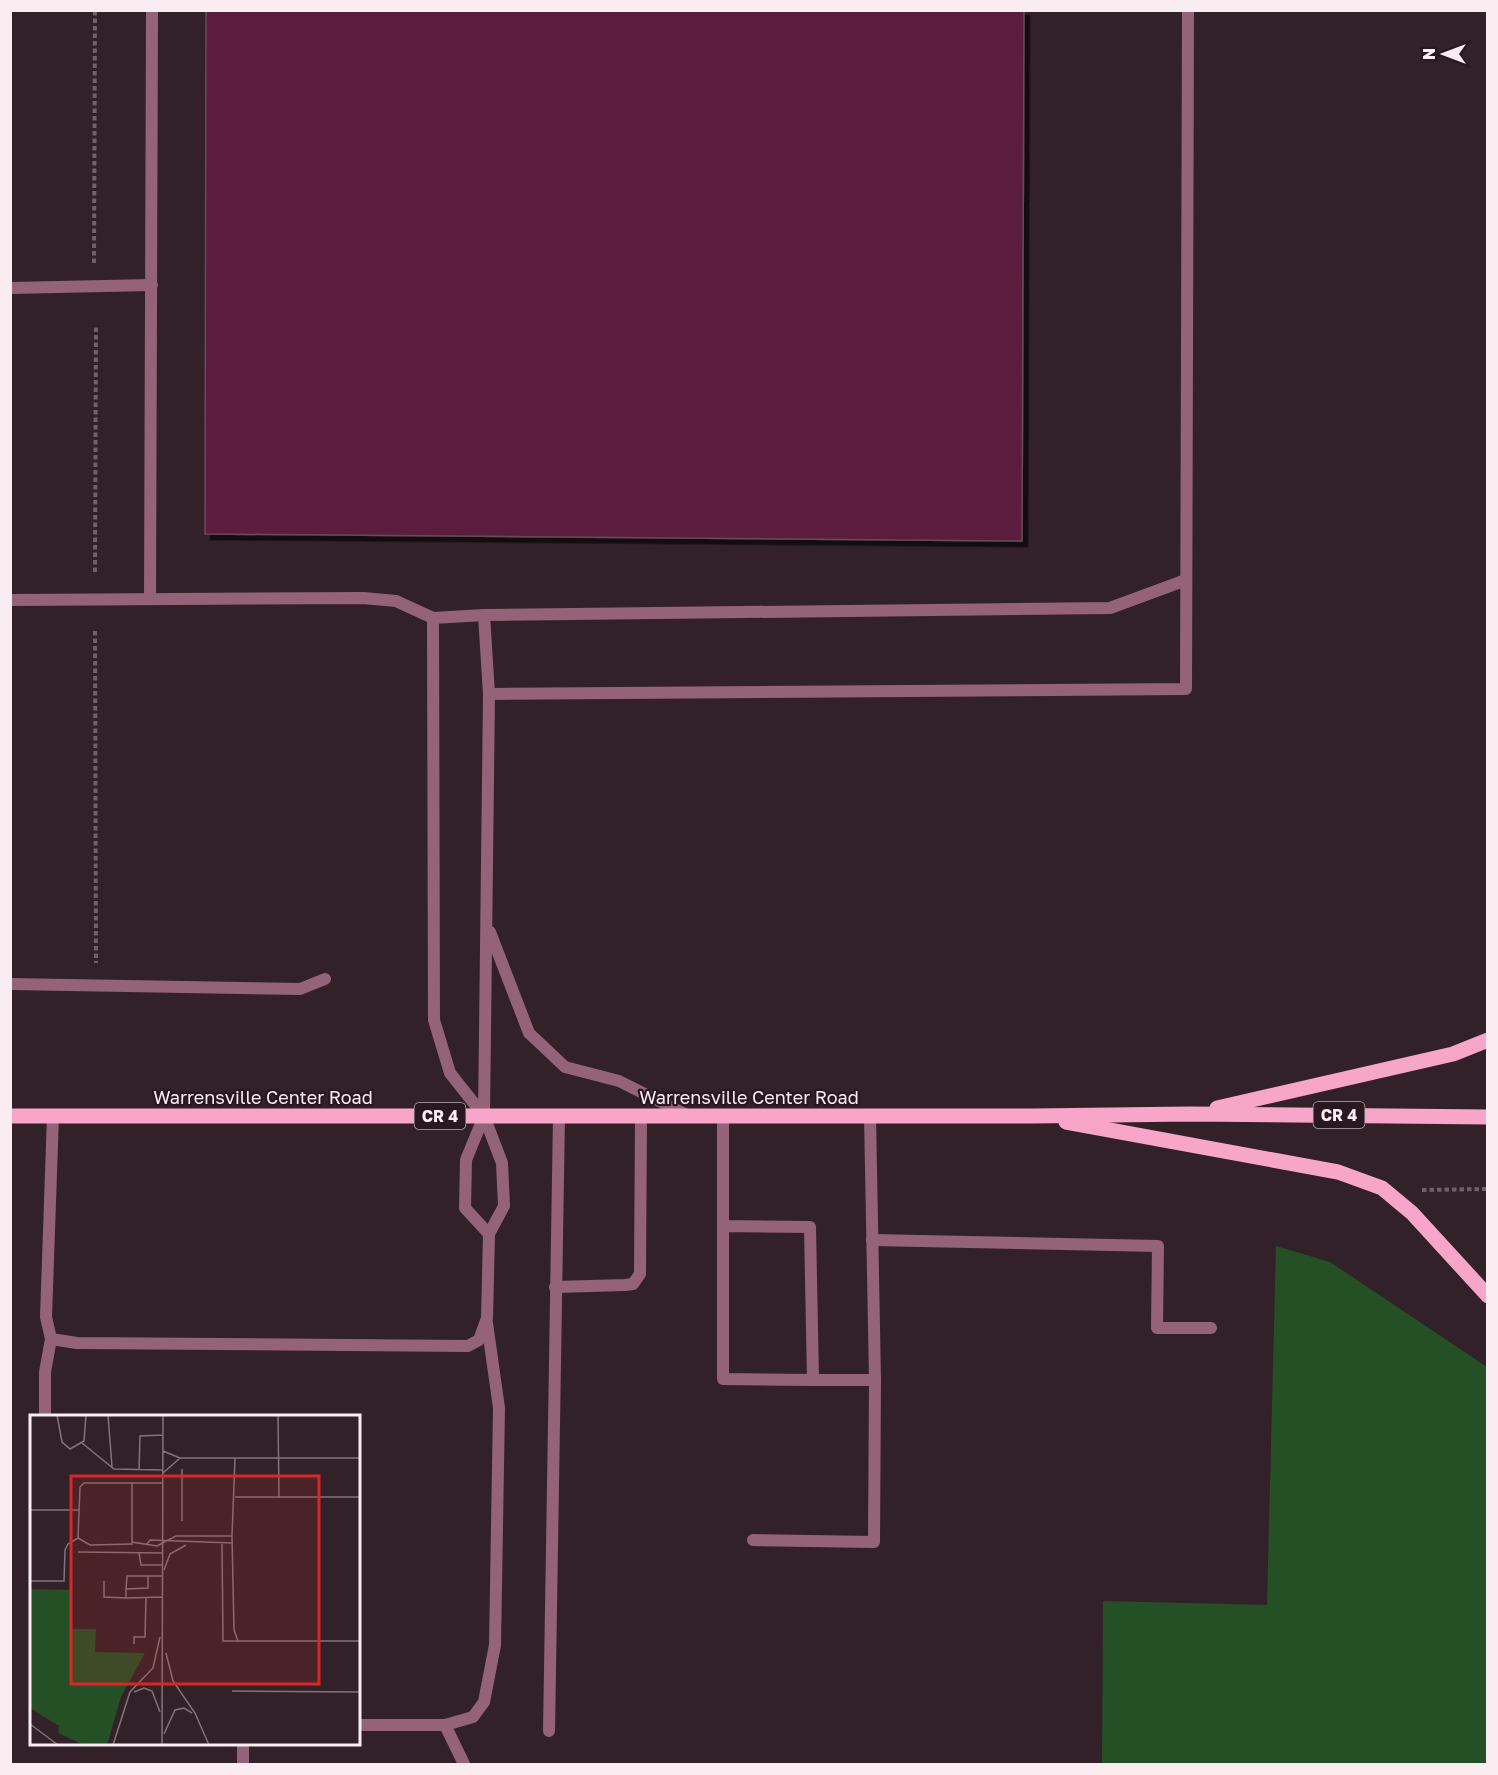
<svg xmlns="http://www.w3.org/2000/svg" width="1498" height="1775" viewBox="0 0 1498 1775" font-family="'Golos Text',sans-serif">
<style>
.green{fill:#255026}
.building{fill:#5c1d3e;stroke:#634e57;stroke-width:1.5;filter:url(#shadow)}
.lines{fill:none;stroke-linecap:round;stroke-linejoin:round}
.path{stroke:#716067;stroke-width:4;stroke-dasharray:4.5 3;stroke-linecap:butt}
.service{stroke:#956379;stroke-width:12}
.primary{stroke:#f8a5ca;stroke-width:15}
.labels{text-anchor:middle;dominant-baseline:central;stroke-width:4.5;stroke-linejoin:round;paint-order:stroke}
.shield{fill:#291820;stroke:#bbadb3;stroke-width:1.5}
.shield-label{font-size:16px;font-weight:bold;fill:#faedf2}
.street-label{font-size:18px;fill:#faedf2;stroke:#291820}
.inset-road{fill:none;stroke:#837379;stroke-width:1.5}
.view{fill:#d62828;fill-opacity:0.15;stroke:#d62828;stroke-width:3}
.inset-edge{fill:none;stroke:#faedf2;stroke-width:3}
</style>
<defs>
<filter id="shadow"><feDropShadow dx="5.5" dy="5.5" stdDeviation="0" flood-color="#0009"/></filter>
</defs>
<rect width="100%" height="100%" fill="#332129"/>
<path class="green" d="M1276 1246 1330 1262 1487 1367V1764H1102L1103 1601 1267 1605Z"/>
<path class="building" d="M206 10H1024L1022 541 205 534Z"/>
<g class="lines">
<g class="path">
<path d="M94 263 95 10"/>
<path d="M95 572 96 325"/>
<path d="M95 631 96 963"/>
<path d="M1422 1190 1488 1189"/>
</g>
<g class="service">
<path d="M10 288 152 285"/>
<path d="M150 599 152 10"/>
<path d="M10 600 363 598 396 601 433 618 484 615 1110 608 1186 580"/>
<path d="M484 615 489 694 484 1116 466 1160 465 1208 489 1234"/>
<path d="M489 694 1186 689 1188 10"/>
<path d="M490 932 529 1033 565 1067 619 1081 689 1116"/>
<path d="M10 984 300 989 325 979"/>
<path d="M53 1116 46 1317 51 1339 77 1343 468 1346 479 1340 487 1318 489 1234 504 1206 502 1163 484 1116 450 1073 434 1020 433 618"/>
<path d="M723 1116C723 1204 723 1291 723 1379L813 1380 810 1227 723 1226"/>
<path d="M870 1116 875 1380"/>
<path d="M872 1240 1158 1246 1157 1328H1211"/>
<path d="M555 1287 625 1285 633 1284 640 1274 641 1116"/>
<path d="M45 1416V1372L51 1339"/>
<path d="M753 1540 874 1542 875 1380H813"/>
<path d="M358 1725H445L464 1764"/>
<path d="M445 1725 473 1717 484 1702 495 1645 499 1408 487 1323"/>
<path d="M549 1731 559 1116"/>
<path d="M243 1764V1744"/>
</g>
<g class="primary">
<path d="M1217 1108 1453 1054 1488 1040"/>
<path d="M10 1116H1033L1190 1114 1488 1117"/>
<path d="M1066 1122 1338 1172 1382 1188 1412 1213 1488 1296"/>
</g>
</g>
<g class="labels">
<g class="shield">
<rect x="1313.5" y="1102" width="51" height="26" rx="4.5"/>
<rect x="414.5" y="1103" width="51" height="26" rx="4.5"/>
</g>
<g class="shield-label">
<text x="1339" y="1115">CR 4</text>
<text x="440" y="1116">CR 4</text>
</g>
<g class="street-label">
<text x="263" y="1097">Warrensville Center Road</text>
<text x="749" y="1097">Warrensville Center Road</text>
</g>
</g>
<g transform="translate(30 1415)">
<rect width="330" height="330" fill="#332129"/>
<path d="M0 174 41 175 40 214H66L65 237 115 238 91 282 77 330H54L28 318 29 311 0 293Z" fill="#255026"/>
<path class="inset-road" d="M27 0 32 27 40 34 54 26 56 0M78 0 82 52M248 0 249 82M52 28 84 54 133 55M133 36 150 43 133 58M150 43H205L202 121 204 215 208 226M205 43H330M109 54 110 21 133 20M152 54V106M133 68H102V127L127 131 146 121H202M205 82H330M0 95H49M48 123 60 130 103 129M117 129 120 125 203 128M192 129 193 226H330M48 137 133 138M109 138 111 150H133M134 155 140 139 156 130M118 161V173L96 174 97 161H133M0 166H34L35 135 38 129 48 123 50 72 54 68H102M74 166V182L96 183V174M96 183 133 182M104 229V222H115L116 182M136 238 143 266 165 298 179 330M202 276 330 277M104 277 114 273 122 276 130 297M0 309 28 330M134 319 145 295 154 293 162 298M83 330 100 277 123 253 130 222M132 330 133 0"/>
<path class="view" d="M41 61H289V269H41Z"/>
<rect width="330" height="330" class="inset-edge"/>
</g>
<rect width="1498" height="1775" fill="none" stroke="#faedf2" stroke-width="24"/>
<g transform="translate(1444 54) rotate(270)" stroke="#291820" stroke-width="4.5" paint-order="stroke">
<path d="M0-4.5L10 22L0 15L-10 22Z" fill="#faedf2"/>
<text y="-9" font-size="16" font-weight="bold" text-anchor="middle" fill="#faedf2">N</text>
</g>
</svg>
